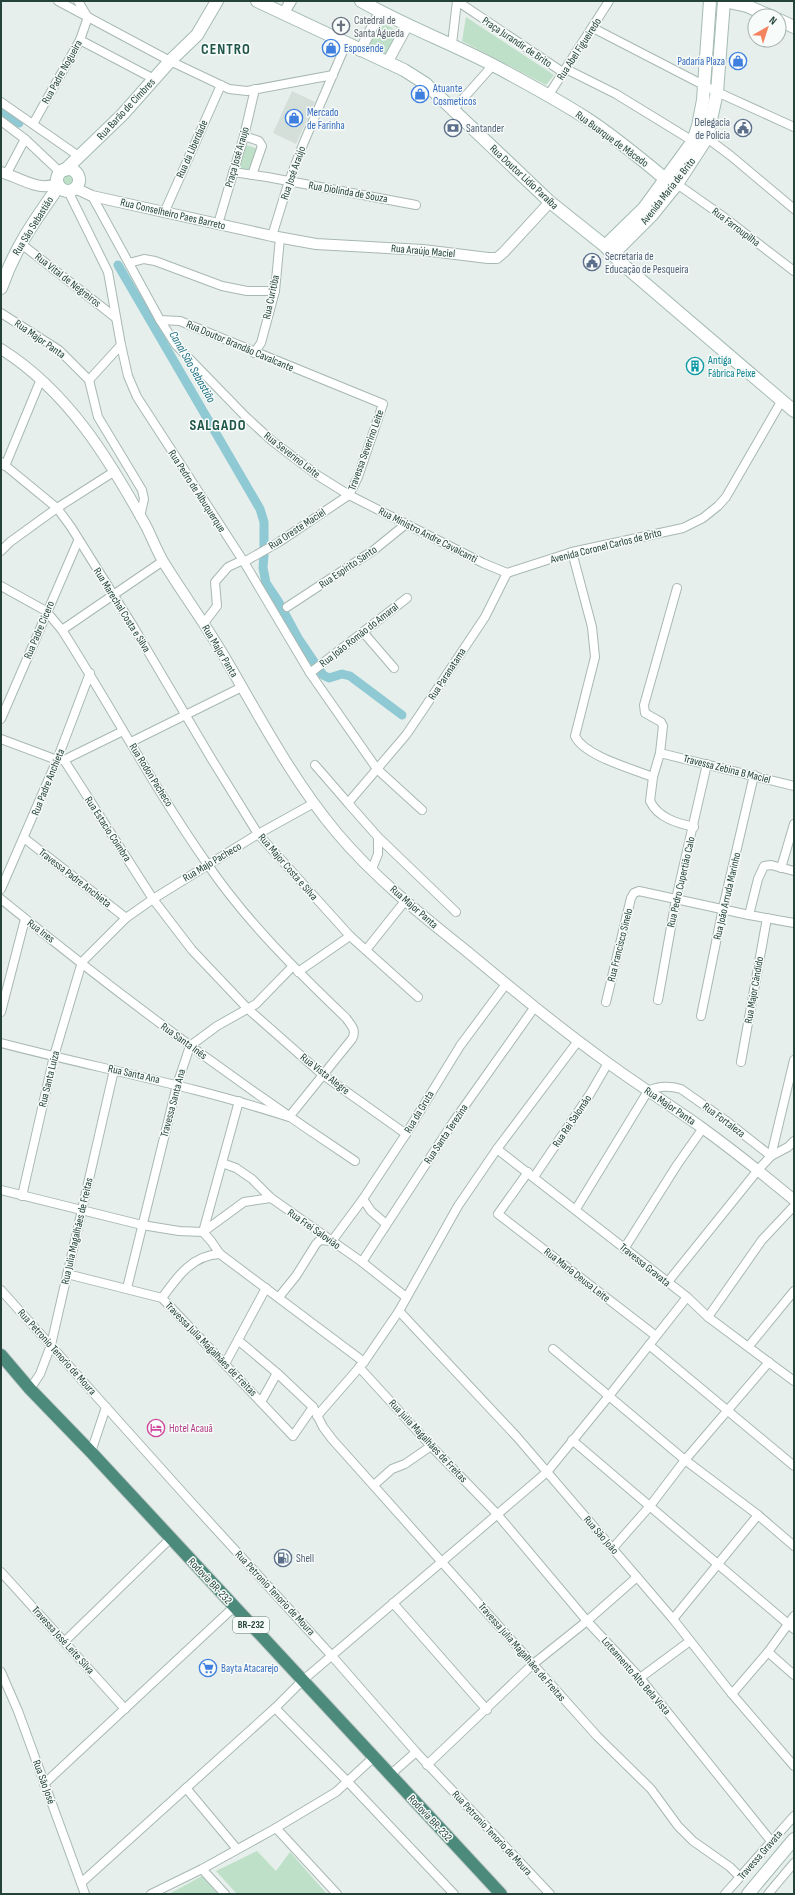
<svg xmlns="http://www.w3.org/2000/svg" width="795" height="1895" viewBox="0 0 795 1895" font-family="'Sofia Sans Condensed',sans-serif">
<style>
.built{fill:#d4dfda}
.green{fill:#bfe0c8}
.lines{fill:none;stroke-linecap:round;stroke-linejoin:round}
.canal{stroke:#8ec9d4;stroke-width:9}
.minor-casing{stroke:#a8b8b2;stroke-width:10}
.tertiary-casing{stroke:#a8b8b2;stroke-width:12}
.secondary-casing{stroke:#a4bbb3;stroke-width:14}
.trunk-casing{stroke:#c2cac8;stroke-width:14}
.minor{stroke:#fff;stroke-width:8}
.tertiary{stroke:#fff;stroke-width:10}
.secondary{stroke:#fff;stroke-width:12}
.trunk{stroke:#4c8a7c;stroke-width:12}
.labels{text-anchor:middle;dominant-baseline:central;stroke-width:3;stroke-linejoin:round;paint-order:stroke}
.shield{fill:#f7fbf9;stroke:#637a73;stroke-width:1}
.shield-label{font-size:10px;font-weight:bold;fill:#24423a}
.worship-label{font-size:11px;fill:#5b616d;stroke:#f7fbf9;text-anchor:start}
.street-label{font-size:11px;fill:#24423a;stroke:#f7fbf9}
.shop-label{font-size:11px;fill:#366cbe;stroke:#f7fbf9;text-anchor:start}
.service-label{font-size:11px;fill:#4e5e75;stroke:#f7fbf9;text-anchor:start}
.culture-label{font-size:11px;fill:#0d838f;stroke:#f7fbf9;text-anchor:start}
.hotel-label{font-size:11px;fill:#b23c85;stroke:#f7fbf9;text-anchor:start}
.water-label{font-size:12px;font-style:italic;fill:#1c6f80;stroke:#f7fbf9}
.district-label{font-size:15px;font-weight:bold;letter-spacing:1px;fill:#1f5548;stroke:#f7fbf9}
</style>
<rect width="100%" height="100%" fill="#e6efeb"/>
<path class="built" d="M292 91 315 102 296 144 273 133Z"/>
<g class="green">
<path d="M466 17 554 75 546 85 462 41Z"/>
<path d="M380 21 399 32 386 56 366 48Z"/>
<path d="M246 145 258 149 252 171 238 167Z"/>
<circle cx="66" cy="181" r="7"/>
<path d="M257 1851 276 1871 290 1852 327 1894H237L216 1871Z"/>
<path d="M202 1876 218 1894H169Z"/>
</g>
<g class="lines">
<g class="canal">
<path d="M1 110 19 123"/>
<path d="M118 265 260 509 264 522V549"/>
<path d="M264 555 263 568 266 583 278 601 298 638 323 675 329 678 342 674 350 676 402 715"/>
</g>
<defs>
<g id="minor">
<path d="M58 1 170 61 229 89 247 91 333 75"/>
<path d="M78 1 87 16"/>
<path d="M457 1 564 73"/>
<path d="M593 28 717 92 794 127"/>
<path d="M80 40 154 79"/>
<path d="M452 44 457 1"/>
<path d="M566 69 616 94 696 143"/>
<path d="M548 96 609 1"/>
<path d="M1 102 80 157"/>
<path d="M453 110 493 65"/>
<path d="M1 121 25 139 60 172"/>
<path d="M33 124 80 40 88 17"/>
<path d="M244 136 259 141 262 146 252 175"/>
<path d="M707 138 731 156 794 209"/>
<path d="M233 172 267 177 416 205"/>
<path d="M7 173 25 139"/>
<path d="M677 184 721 215 794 271"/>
<path d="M68 191 108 272 121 345 128 376 137 397 244 562 310 673 377 769 422 810"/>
<path d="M92 196 160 320 180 321 383 404 358 477 349 495 279 542 244 562"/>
<path d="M164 213 221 85"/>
<path d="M218 224 244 136 255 89"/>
<path d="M272 236 289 181 304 142 346 44"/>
<path d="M20 243 116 318"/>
<path d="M129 263 144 259 155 261 222 286 247 291H275"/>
<path d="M1 313 59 350 89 380 98 417 142 490 144 499 140 517"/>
<path d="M160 320 176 345 246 417 271 440 317 475 349 495 483 563 507 573"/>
<path d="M254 353 261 343 275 291 280 238"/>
<path d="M89 380 121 345"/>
<path d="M1 462 57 508 71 527 133 626 211 758 258 834 350 936 418 997"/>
<path d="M5 466 41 379"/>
<path d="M1 551 10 542 57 508 115 471"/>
<path d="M572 552 592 627 595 657 575 736C584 756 633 769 653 777"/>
<path d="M507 573 572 552 683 528 703 518 718 506 726 497 782 400"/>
<path d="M1 586 46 611 62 630C112 708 155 790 208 865 247 922 296 970 346 1018 351 1025 357 1030 352 1039L289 1117C194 1086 97 1068 1 1043"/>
<path d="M677 588 644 705 645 713 661 722 663 726 660 753 653 777 650 801C658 818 677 823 694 827"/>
<path d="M287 607 374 550 406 524"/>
<path d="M204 623 217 606 215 582 228 567 243 560"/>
<path d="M62 630 163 561"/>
<path d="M363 632 394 668"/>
<path d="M310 673 407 598"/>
<path d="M1 719 78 541"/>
<path d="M1 739 57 760H64L123 731"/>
<path d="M131 742 242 687"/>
<path d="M660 753 794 786"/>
<path d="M64 760 153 899 192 950 248 1009 323 1075 406 1134"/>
<path d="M315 765 348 803"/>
<path d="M378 837 456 912"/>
<path d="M24 838 126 918"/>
<path d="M781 868 794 824"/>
<path d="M372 869 378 854V837L348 803 406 735 423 710 485 617 507 573"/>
<path d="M1 889 57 760 90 673"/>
<path d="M1 899C115 992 233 1080 355 1161"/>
<path d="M749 915 758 879 764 866 771 865 794 871"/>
<path d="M366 950 405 901"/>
<path d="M298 972 350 936"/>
<path d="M658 1000 676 899 707 764"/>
<path d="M606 1002 631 898 634 893 639 891 749 915 794 923"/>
<path d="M1 1012 25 919"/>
<path d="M701 1016 723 908 754 775"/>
<path d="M741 1062 767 918"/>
<path d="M497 1149 687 1297 708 1317 794 1381"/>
<path d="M222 1163 236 1168 252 1179 271 1198 362 1262 406 1297"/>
<path d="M528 1172 498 1214 656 1336"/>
<path d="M534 1177 590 1094 608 1063"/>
<path d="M1 1190 142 1225 179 1231 203 1232"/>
<path d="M22 1196 54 1056 82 962 126 918 153 899 258 834 314 803"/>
<path d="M363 1199 371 1211 386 1224"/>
<path d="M576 1209 648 1091C658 1086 670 1086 681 1089L725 1120 771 1156 788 1147 794 1141"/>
<path d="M203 1232 211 1241 220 1254 364 1362"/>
<path d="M203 1232 239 1101"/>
<path d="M203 1232 244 1202 271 1198"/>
<path d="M332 1241 363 1199 406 1134 460 1046 506 984"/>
<path d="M624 1249 677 1165 703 1128"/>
<path d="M362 1262 454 1121 534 1008"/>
<path d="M67 1274 162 1298 293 1436 313 1407"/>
<path d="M667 1283 758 1170 771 1156 794 1060"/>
<path d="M127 1288 177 1085 190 1046 217 1026 256 1004 292 967"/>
<path d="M1 1290 192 1503 332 1656 416 1752 550 1894"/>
<path d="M279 1297 296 1276 316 1244 320 1240 331 1241"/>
<path d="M162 1298C177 1277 192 1255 220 1254"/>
<path d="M399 1311 517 1437 673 1619 732 1694 794 1766"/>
<path d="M708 1317 762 1240 794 1206"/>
<path d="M239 1341 277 1373 313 1407 323 1427 332 1439 597 1736 651 1789 678 1826 693 1841 730 1867 740 1877"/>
<path d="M649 1345 794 1466"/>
<path d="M749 1346 794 1291"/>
<path d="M553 1349 685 1460 758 1515 794 1546"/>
<path d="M225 1364 266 1288"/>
<path d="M359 1367 431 1446 497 1514 587 1621 640 1678 771 1841"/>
<path d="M30 1389 40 1374 51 1345 114 1070"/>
<path d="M261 1402 277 1373"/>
<path d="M317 1416 364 1362 399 1311 458 1206 497 1149 578 1041"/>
<path d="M572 1440 794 1629"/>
<path d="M91 1452 106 1407"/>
<path d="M374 1485 392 1469 405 1464 431 1446"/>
<path d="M613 1548 650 1506 685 1460 769 1362"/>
<path d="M1 1572 125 1709"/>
<path d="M393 1603 487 1710"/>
<path d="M673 1619 758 1515"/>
<path d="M65 1641 170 1539"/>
<path d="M768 1652 794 1675"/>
<path d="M1 1672 18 1711 85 1894"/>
<path d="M640 1678 690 1641"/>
<path d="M732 1694 768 1652 794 1616"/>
<path d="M275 1708 348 1782 454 1894"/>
<path d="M427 1765 532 1665 587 1621 637 1577"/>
<path d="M390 1775 416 1752"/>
<path d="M44 1784 234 1607"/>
<path d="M186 1788 237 1849"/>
<path d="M276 1828 337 1894"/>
<path d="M202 1869 225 1894"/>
<path d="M81 1883 275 1708 302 1681 547 1472 609 1396 687 1297"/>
<path d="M151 1894 202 1869 276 1828 336 1792 374 1757"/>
<path d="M725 1894 794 1816"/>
<path d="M768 1894 794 1863"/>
</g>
<g id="tertiary">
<path d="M283 14 291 1"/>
<path d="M360 51 380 12"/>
<path d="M387 63 407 26"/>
<path d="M1 172C19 177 40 193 57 183"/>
<path d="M75 188 92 196 272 236 316 244 423 250 488 258H497L504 252 550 202"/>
<path d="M1 349C68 391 109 459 146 526 152 538 157 551 164 563 185 597 209 629 228 663 262 721 294 782 337 833 374 877 419 913 464 949 511 988 558 1027 608 1063 638 1085 670 1105 701 1127 733 1150 764 1175 794 1200"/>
</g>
<g id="secondary">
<path d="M257 1 404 70 426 84 550 202 605 246 620 262 794 411"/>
<path d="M361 1C403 25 448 42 491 64 523 81 556 99 586 118 617 138 646 163 675 187"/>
<path d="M724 1 747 6 770 16"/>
<path d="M779 20 794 27"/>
<circle cx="68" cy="180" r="11"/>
<path d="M65 170 123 114 170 61 197 35 217 1"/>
<path d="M605 246 644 208 693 141 698 126 703 100 710 1"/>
<path d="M613 254 652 215 677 184 707 138 717 92 724 1"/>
<path d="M1 288C15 248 34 221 59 186"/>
<path d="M748 1894 794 1839"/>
</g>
<path id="trunk" d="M1 1355 30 1389 91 1452 501 1894"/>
</defs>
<use href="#minor" class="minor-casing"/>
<use href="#tertiary" class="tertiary-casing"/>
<use href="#secondary" class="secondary-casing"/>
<use href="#trunk" class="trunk-casing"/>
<use href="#minor" class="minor"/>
<use href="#tertiary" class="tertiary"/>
<use href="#secondary" class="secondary"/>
<use href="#trunk" class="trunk"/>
</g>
<defs>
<symbol id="church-ring" viewBox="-11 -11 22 22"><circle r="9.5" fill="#f7fbf9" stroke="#6b7280" stroke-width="1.5"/><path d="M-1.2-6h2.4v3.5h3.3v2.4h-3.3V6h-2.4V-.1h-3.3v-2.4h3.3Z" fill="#6b7280"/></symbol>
<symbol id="shop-ring" viewBox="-11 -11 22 22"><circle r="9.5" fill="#f7fbf9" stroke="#3f7fe0" stroke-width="1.5"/><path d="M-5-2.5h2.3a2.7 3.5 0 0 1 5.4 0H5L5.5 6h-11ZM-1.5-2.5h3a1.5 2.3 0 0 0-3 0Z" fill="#3f7fe0"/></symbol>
<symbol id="bank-ring" viewBox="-11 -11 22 22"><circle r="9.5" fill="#f7fbf9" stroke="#5c6f8a" stroke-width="1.5"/><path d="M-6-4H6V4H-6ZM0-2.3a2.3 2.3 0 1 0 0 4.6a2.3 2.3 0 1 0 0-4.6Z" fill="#5c6f8a"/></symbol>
<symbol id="civic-ring" viewBox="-11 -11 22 22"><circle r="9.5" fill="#f7fbf9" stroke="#5c6f8a" stroke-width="1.5"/><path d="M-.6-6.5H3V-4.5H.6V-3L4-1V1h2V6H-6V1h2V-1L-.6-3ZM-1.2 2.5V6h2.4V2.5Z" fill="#5c6f8a"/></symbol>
<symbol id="building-ring" viewBox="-11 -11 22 22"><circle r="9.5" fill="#f7fbf9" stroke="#0f9aa8" stroke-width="1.5"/><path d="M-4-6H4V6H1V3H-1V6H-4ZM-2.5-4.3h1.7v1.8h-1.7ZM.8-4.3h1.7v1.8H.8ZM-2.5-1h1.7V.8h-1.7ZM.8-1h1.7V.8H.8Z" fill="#0f9aa8"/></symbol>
<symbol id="hotel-ring" viewBox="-11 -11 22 22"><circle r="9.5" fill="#f7fbf9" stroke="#d1479c" stroke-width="1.5"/><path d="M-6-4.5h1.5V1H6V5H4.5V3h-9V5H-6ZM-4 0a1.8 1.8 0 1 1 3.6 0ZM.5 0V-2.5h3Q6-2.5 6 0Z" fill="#d1479c"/></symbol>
<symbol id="fuel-ring" viewBox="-11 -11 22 22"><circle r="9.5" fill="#f7fbf9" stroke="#5c6f8a" stroke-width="1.5"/><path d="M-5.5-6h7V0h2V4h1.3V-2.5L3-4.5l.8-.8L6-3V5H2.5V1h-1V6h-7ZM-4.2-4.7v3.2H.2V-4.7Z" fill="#5c6f8a"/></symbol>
<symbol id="supermarket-ring" viewBox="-11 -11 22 22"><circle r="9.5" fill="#f7fbf9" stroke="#3f7fe0" stroke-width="1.5"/><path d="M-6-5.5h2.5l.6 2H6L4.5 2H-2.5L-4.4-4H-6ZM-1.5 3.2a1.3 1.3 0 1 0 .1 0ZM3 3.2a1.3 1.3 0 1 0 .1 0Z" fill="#3f7fe0"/></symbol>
</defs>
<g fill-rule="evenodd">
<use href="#church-ring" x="331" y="16" width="20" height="20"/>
<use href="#shop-ring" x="321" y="38" width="20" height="20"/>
<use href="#shop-ring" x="728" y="51" width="20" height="20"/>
<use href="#shop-ring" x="410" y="84" width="20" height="20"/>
<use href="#shop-ring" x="284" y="108" width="20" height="20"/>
<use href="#bank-ring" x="443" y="118" width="20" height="20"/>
<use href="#civic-ring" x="733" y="118" width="20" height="20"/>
<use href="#civic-ring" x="582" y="252" width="20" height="20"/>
<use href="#building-ring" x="685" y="356" width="20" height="20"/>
<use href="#hotel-ring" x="146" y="1418" width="20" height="20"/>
<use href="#fuel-ring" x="273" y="1548" width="20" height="20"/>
<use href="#supermarket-ring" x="198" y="1658" width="20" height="20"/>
</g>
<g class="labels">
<rect class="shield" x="233" y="1617" width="36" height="16" rx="3"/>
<g class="shield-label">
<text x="251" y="1625">BR-232</text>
</g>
<g class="worship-label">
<text x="354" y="20">Catedral de<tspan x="354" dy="13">Santa Águeda</tspan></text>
</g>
<g class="street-label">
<text transform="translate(517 42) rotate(34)">Praça Jurandir de Brito</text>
<text transform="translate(579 49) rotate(-57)">Rua Abel Figueiredo</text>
<text transform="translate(62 72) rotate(-61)">Rua Padre Nogueira</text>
<text transform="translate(126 109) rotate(-47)">Rua Barão de Cimbres</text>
<text transform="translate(612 139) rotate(36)">Rua Buarque de Mâcedo</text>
<text transform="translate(192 149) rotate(-66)">Rua da Liberdade</text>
<text transform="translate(237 157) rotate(-74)">Praça José Araujo</text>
<text transform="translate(293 173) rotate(-71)">Rua José Araújo</text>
<text transform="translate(524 177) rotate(43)">Rua Doutor Lídio Paraíba</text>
<text transform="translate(668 191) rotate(-52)">Avenida Maria de Brito</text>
<text transform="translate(348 192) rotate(10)">Rua Diolinda de Souza</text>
<text transform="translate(173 214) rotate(13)">Rua Conselheiro Paes Barreto</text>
<text transform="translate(33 226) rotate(-58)">Rua São Sebastião</text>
<text transform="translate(736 227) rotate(37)">Rua Farroupilha</text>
<text transform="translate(423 251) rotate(5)">Rua Araújo Maciel</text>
<text transform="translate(68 280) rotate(38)">Rua Vital de Negreiros</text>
<text transform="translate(271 297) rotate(-78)">Rua Curitiba</text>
<text transform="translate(40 339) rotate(35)">Rua Major Panta</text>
<text transform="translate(240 346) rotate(23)">Rua Doutor Brandão Cavalcante</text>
<text transform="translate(366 450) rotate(-70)">Travessa Severino Leite</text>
<text transform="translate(292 455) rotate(38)">Rua Severino Leite</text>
<text transform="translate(197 491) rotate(57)">Rua Pedro de Albuquerque</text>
<text transform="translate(297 529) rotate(-33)">Rua Oreste Maciel</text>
<text transform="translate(428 535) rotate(27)">Rua Ministro Andre Cavalcanti</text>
<text transform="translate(606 546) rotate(-14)">Avenida Coronel Carlos de Brito</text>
<text transform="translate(348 567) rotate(-34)">Rua Espirito Santo</text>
<text transform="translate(122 610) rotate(58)">Rua Marechal Costa e Silva</text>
<text transform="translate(39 630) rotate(-67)">Rua Padre Cicero</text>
<text transform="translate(359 635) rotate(-38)">Rua João Romão do Amaral</text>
<text transform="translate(220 651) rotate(59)">Rua Major Panta</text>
<text transform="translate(447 674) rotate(-57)">Rua Paranatama</text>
<text transform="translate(727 769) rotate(14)">Travessa Zebina B Maciel</text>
<text transform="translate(151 775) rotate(58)">Rua Rodon Pacheco</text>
<text transform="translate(48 782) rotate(-68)">Rua Padre Anchieta</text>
<text transform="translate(108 829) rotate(57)">Rua Estacio Coimbra</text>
<text transform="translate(212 862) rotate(-31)">Rua Majo Pacheco</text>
<text transform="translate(288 867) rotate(49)">Rua Major Costa e Silva</text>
<text transform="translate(75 878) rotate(38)">Travessa Padre Anchieta</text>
<text transform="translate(681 882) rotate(-77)">Rua Pedro Cupertião Calo</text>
<text transform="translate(727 896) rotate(-77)">Rua João Arruda Marinho</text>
<text transform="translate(414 907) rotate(41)">Rua Major Panta</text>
<text transform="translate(41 931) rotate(37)">Rua Ines</text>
<text transform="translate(620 945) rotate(-76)">Rua Francisco Sinelo</text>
<text transform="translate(754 990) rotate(-80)">Rua Major Cândido</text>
<text transform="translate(184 1041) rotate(36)">Rua Santa Inês</text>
<text transform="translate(134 1074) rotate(13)">Rua Santa Ana</text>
<text transform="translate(325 1074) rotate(38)">Rua Vista Alegre</text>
<text transform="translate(49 1079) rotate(-76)">Rua Santa Luiza</text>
<text transform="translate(173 1103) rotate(-75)">Travessa Santa Ana</text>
<text transform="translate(670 1106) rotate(34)">Rua Major Panta</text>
<text transform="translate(419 1112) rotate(-59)">Rua da Gruta</text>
<text transform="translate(724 1120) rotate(37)">Rua Fortaleza</text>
<text transform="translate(572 1121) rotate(-56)">Rua Rei Salomão</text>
<text transform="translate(446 1134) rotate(-56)">Rua Santa Terezina</text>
<text transform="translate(314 1229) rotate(35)">Rua Frei Salovião</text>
<text transform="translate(77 1231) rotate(-77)">Rua Julia Magalhães de Freitas</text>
<text transform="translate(645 1265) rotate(39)">Travessa Gravata</text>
<text transform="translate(577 1275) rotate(38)">Rua Maria Deusa Leite</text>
<text transform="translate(211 1349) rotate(46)">Travessa Julia Magalhães de Freitas</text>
<text transform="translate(57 1352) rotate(48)">Rua Petronio Tenorio de Moura</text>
<text transform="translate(428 1441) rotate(47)">Rua Julia Magalhães de Freitas</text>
<text transform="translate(601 1535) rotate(49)">Rua São João</text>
<text transform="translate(210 1581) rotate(47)">Rodovia BR-232</text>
<text transform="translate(275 1593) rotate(47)">Rua Petronio Tenorio de Moura</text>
<text transform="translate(63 1640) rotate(48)">Travessa José Leite Silva</text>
<text transform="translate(522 1652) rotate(49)">Travessa Julia Magalhães de Freitas</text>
<text transform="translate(636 1676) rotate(49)">Loteamento Alto Bela Vista</text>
<text transform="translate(44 1782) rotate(70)">Rua São José</text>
<text transform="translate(430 1818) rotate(47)">Rodovia BR-232</text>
<text transform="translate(492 1833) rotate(47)">Rua Petronio Tenorio de Moura</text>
<text transform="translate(760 1855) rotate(-49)">Travessa Gravata</text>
</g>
<g class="shop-label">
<text x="344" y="48">Esposende</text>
<text x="725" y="61" text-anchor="end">Padaria Plaza</text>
<text x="433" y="88">Atuante<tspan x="433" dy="13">Cosmeticos</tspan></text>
<text x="307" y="112">Mercado<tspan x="307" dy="13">de Farinha</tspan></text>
<text x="221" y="1668">Bayta Atacarejo</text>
</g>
<g class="service-label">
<text x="730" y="122" text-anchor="end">Delegacia<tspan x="730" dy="13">de Polícia</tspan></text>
<text x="466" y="128">Santander</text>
<text x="605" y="256">Secretaria de<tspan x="605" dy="13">Educação de Pesqueira</tspan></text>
<text x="296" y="1558">Shell</text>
</g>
<g class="culture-label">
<text x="708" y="360">Antiga<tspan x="708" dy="13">Fábrica Peixe</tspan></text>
</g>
<g class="hotel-label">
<text x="169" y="1428">Hotel Acauã</text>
</g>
<g class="water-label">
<text transform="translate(192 367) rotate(60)">Canal São Sebastião</text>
</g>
<g class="district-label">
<text x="226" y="49">CENTRO</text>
<text x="218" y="425">SALGADO</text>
</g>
</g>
<rect width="795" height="1895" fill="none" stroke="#24423a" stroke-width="4"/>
<g transform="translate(767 28) rotate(39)"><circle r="19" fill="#f7fbf9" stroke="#a3b1ad"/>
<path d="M0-3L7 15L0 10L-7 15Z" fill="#f4845f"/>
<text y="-6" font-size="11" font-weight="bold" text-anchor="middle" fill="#24423a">N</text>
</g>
</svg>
